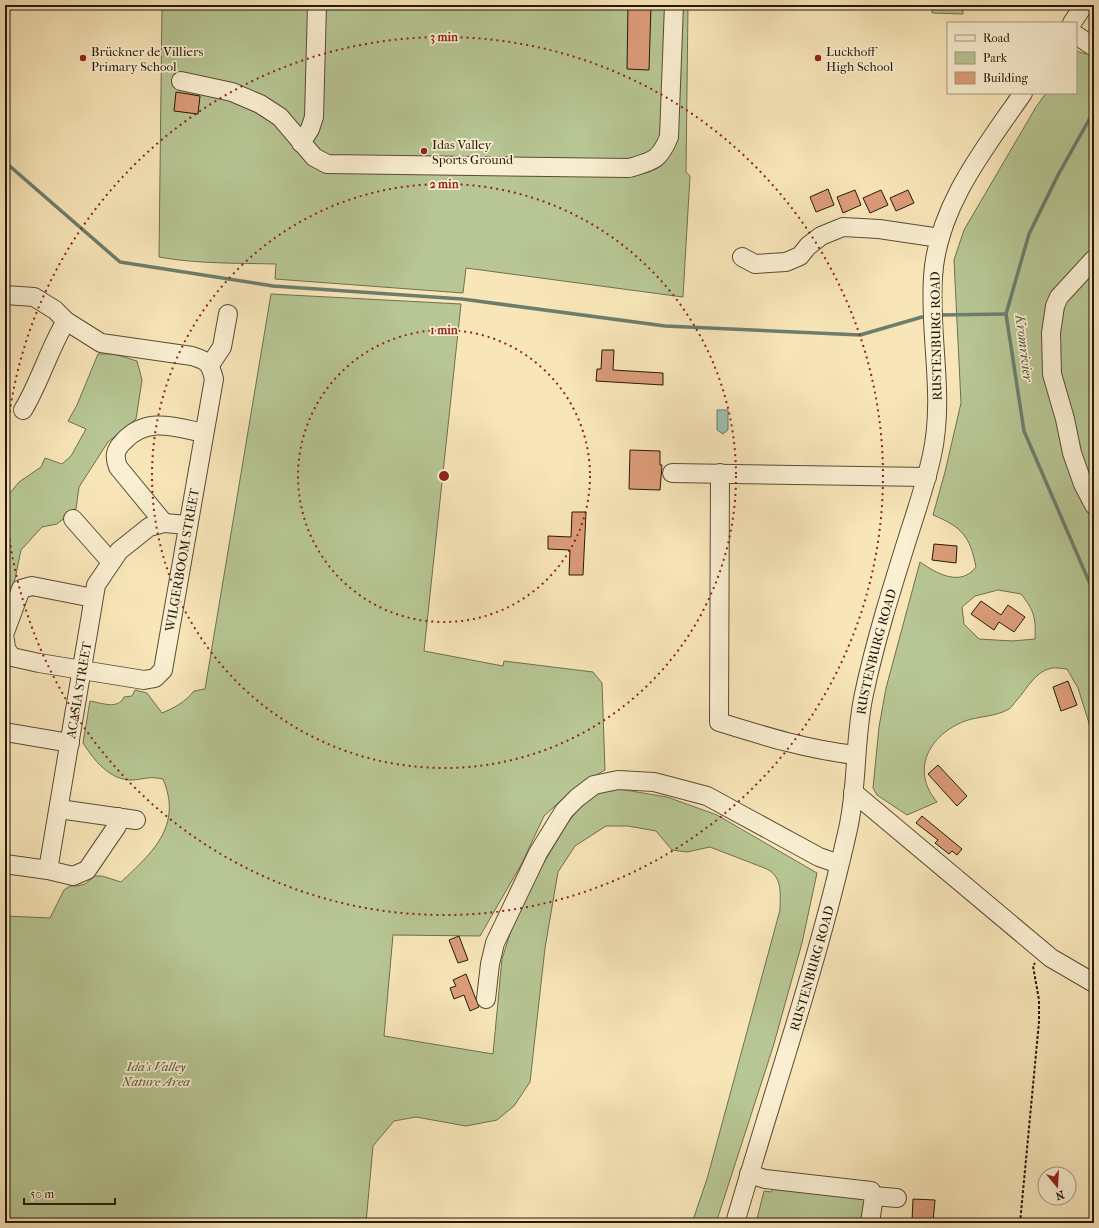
<svg xmlns="http://www.w3.org/2000/svg" width="1099" height="1228" viewBox="0 0 1099 1228" font-family="'IM FELL French Canon',serif">
<style>
.green{fill:#b7c694;stroke:#6e704e;fill-rule:evenodd}
.water{fill:#9dbfb1;stroke:#6d7d6d}
.lines{fill:none;stroke-linecap:round;stroke-linejoin:round}
.stream{stroke:#6d7d6d;stroke-width:3.5}
.building{fill:#dc9c79;stroke:#251908}
.minor-casing{stroke:#5a4c34;stroke-width:20}
.path{stroke:#251908;stroke-width:2;stroke-dasharray:3 2;stroke-linecap:butt}
.minor{stroke:#faefd2;stroke-width:18}
.ring{fill:none;stroke:#8f2418;stroke-width:2;stroke-dasharray:2 4}
.poi-dot{fill:#8f2418;stroke:#faefd2;stroke-width:1.5}
.labels{text-anchor:middle;dominant-baseline:central;stroke-width:3.5;stroke-linejoin:round;paint-order:stroke}
.poi-label{font-size:13px;fill:#251908;stroke:#faefd2;text-anchor:start}
.street-label{font-size:13px;fill:#251908;stroke:#faefd2}
.park-label{font-size:13px;font-style:italic;fill:#585639;stroke:#faefd2}
.water-label{font-size:14px;font-style:italic;fill:#4f5343;stroke:#faefd2}
.centre{fill:#8f2418;stroke:#faefd2;stroke-width:2}
.ring-label{font-size:12px;text-anchor:middle;font-weight:bold;fill:#8f2418;stroke:#faefd2;stroke-width:3.5;stroke-linejoin:round;paint-order:stroke}
</style>
<rect width="100%" height="100%" fill="#f8e6b9"/>
<filter id="stains"><feTurbulence type="fractalNoise" baseFrequency=".005" numOctaves="4"/><feColorMatrix values="0 0 0 0 .2 0 0 0 0 .09 0 0 0 0 .02 0 0 0 .5 -.17"/></filter>
<radialGradient id="worn" r=".72"><stop offset=".6" stop-color="#630" stop-opacity="0"/><stop offset="1" stop-color="#630" stop-opacity=".3"/></radialGradient>
<g class="green">
<path d="M162 5H688L686 172 690 176 683 297 466 268 463 293 275 279 276 264C237 263 197 264 159 257Z"/>
<path d="M932 5H963V14L932 13Z"/>
<path d="M1094 49V739L1078 688 1067 669C1063 669 1056 667 1052 668 1035 671 1027 689 1017 700 1014 703 1012 707 1009 709 995 717 979 716 965 721 929 735 910 770 937 802L907 815 877 795 873 788 879 727 886 688 920 562C937 574 961 587 976 567 970 536 962 527 933 515L945 472 961 403 954 260 964 230 1036 107 1046 93H1076V51L1086 54ZM998 590 1021 594C1034 610 1036 618 1035 639L1012 641 979 639 964 624 962 607 975 596Z"/>
<path d="M271 294 461 304 424 651 503 666 504 661 593 672 602 683 605 770 577 786 544 816 522 863 480 936 393 935 384 1036 493 1054 502 959 514 921 539 871 567 824 579 808 596 792 613 788 667 797 717 815 817 873 802 943 773 1047 716 1223H692L707 1179 780 910C780 893 783 878 767 869L710 847 687 852 672 850 656 831 628 826H606L575 846 558 872 545 948 530 1082 514 1106 497 1120 466 1126 416 1117 394 1121 373 1146 366 1223H5V916L50 918 64 890 70 886H77L85 884 95 876H102L121 882C152 853 183 826 163 779 148 776 146 779 133 780 110 781 94 760 83 743L90 701C102 703 118 710 124 697L132 696 135 690 147 693 162 713C176 707 185 702 194 691L205 689Z"/>
<path d="M98 354H114L137 361 142 380 136 419 108 442 79 487 76 509 57 524 42 527 21 550 15 579 5 604V499L19 482 41 467 45 458 62 464 71 456 86 429 68 421 77 405Z"/>
<path d="M776 1185 864 1199 867 1204 866 1223H756L764 1191 771 1192Z"/>
</g>
<path class="water" d="M717 410H728V430L723 434 717 430Z"/>
<g class="lines">
<g class="stream">
<path d="M1094 111 1058 175 1029 234 1006 314 1024 431 1094 593"/>
<path d="M5 162 120 262 273 286 462 299 665 326 860 335 922 317"/>
<path d="M940 315 1006 314"/>
</g>
</g>
<g class="building">
<path d="M628 5H651L649 70 627 69Z"/>
<path d="M176 92 200 96 198 114 174 111Z"/>
<path d="M828 189 834 205 816 212 810 197Z"/>
<path d="M855 190 861 205 843 213 837 197Z"/>
<path d="M881 190 888 205 870 213 863 198Z"/>
<path d="M908 190 914 203 896 211 890 198Z"/>
<path d="M602 350H614L613 370 663 373V385L596 381 597 369H601Z"/>
<path d="M630 450 660 451V465H662L660 490 629 489Z"/>
<path d="M572 512H586L583 575H569L570 550 548 549V536L571 537Z"/>
<path d="M934 544 957 546 956 563 932 560Z"/>
<path d="M981 601 1001 615 1008 605 1025 617 1014 632 999 622 994 630 971 614Z"/>
<path d="M1068 681 1077 705 1061 711 1053 687Z"/>
<path d="M938 765 967 796 957 806 928 774Z"/>
<path d="M922 816 962 849 957 855 952 851 949 854 935 843 938 840 916 823Z"/>
<path d="M459 936 468 960 458 963 449 940Z"/>
<path d="M466 974 479 1007 470 1011 464 995 454 999 450 988 456 986 453 980Z"/>
<path d="M913 1199 935 1200 933 1222 912 1221Z"/>
</g>
<g class="lines">
<defs>
<g id="minor">
<path d="M1072 23 1084 5"/>
<path d="M1076 35 1094 47"/>
<path d="M181 81 232 92 260 104 280 117 314 157 327 164 629 168C653 161 659 161 669 137L674 5"/>
<path d="M301 143 310 129 314 117 317 5"/>
<path d="M742 257 755 264 786 262 800 256 808 246 821 236 843 227 879 229 940 238"/>
<path d="M1094 259 1059 297 1055 306 1051 333 1052 374 1065 419 1072 453 1083 484 1094 505"/>
<path d="M5 295 34 297 55 310 66 321 101 343 192 356C208 361 210 363 214 379L163 670 155 678 144 680 39 663 12 657 6 649 5 640"/>
<path d="M210 365 222 347 228 314"/>
<path d="M23 410C40 382 49 349 66 321"/>
<path d="M672 473 927 477"/>
<path d="M720 473 719 722C764 736 809 750 856 755"/>
<path d="M73 519 111 562"/>
<path d="M164 523 118 467C114 456 115 450 123 442 146 416 175 427 204 433"/>
<path d="M5 632 21 589 32 586 93 598"/>
<path d="M5 732 70 743"/>
<path d="M853 792 1051 958 1094 983"/>
<path d="M59 809 136 820"/>
<path id="s1" d="M5 864 48 870 96 585 119 551 149 527 164 523 188 525"/>
<path d="M48 870 73 876 87 870 117 826 118 817"/>
<path d="M486 999 490 964 495 943 538 853 564 811 577 798 594 785 618 780 654 782 707 796 819 857 839 864"/>
<path d="M749 1174 765 1179 871 1191 874 1196 870 1223"/>
<path d="M874 1196 897 1198"/>
<path id="s2" d="M735 1223C773 1092 818 963 848 829 858 785 854 739 864 694 875 642 891 591 907 540 916 512 926 483 932 455 945 396 929 336 933 277 937 207 985 148 1023 93"/>
</g>
</defs>
<use href="#minor" class="minor-casing"/>
<path class="path" d="M1020 1223 1039 1022V1000L1033 966 1035 963"/>
<use href="#minor" class="minor"/>
</g>
<g class="ring">
<circle cx="444" cy="476" r="146"/>
<circle cx="444" cy="476" r="292"/>
<path d="M5 472A439 439 0 1 1 5 480"/>
</g>
<g class="poi-dot">
<circle cx="83" cy="58" r="4"/>
<circle cx="818" cy="58" r="4"/>
<circle cx="424" cy="151" r="4"/>
</g>
<g class="labels">
<g class="poi-label">
<text x="91" y="51">Brückner de Villiers<tspan x="91" dy="15">Primary School</tspan></text>
<text x="826" y="51">Luckhoff<tspan x="826" dy="15">High School</tspan></text>
<text x="432" y="144">Idas Valley<tspan x="432" dy="15">Sports Ground</tspan></text>
</g>
<g class="street-label">
<text transform="translate(936 336) rotate(-91)">RUSTENBURG ROAD</text>
<text transform="translate(182 560) rotate(-80)">WILGERBOOM STREET</text>
<text stroke="none"><textPath href="#s2" startOffset="590">RUSTENBURG ROAD</textPath></text>
<text stroke="none"><textPath href="#s1" startOffset="226">ACASIA STREET</textPath></text>
<text stroke="none"><textPath href="#s2" startOffset="266">RUSTENBURG ROAD</textPath></text>
</g>
<g class="park-label">
<text x="156" y="1066">Ida's Valley<tspan x="156" dy="15">Nature Area</tspan></text>
</g>
<g class="water-label">
<text transform="translate(1024 348) rotate(83)">Kromrivier</text>
</g>
</g>
<circle cx="444" cy="476" r="6" class="centre"/>
<g class="ring-label">
<text x="444" y="41">3 min</text>
<text x="444" y="188">2 min</text>
<text x="444" y="334">1 min</text>
</g>
<rect width="1099" height="1228" fill="none" stroke="#f8e6b9" stroke-width="20"/>
<rect x="6" y="6" width="1087" height="1216" fill="none" stroke="#251908" stroke-width="2"/>
<rect x="10" y="10" width="1079" height="1208" fill="none" stroke="#251908"/>
<rect x="947" y="22" width="130" height="72" fill="#faefd2" stroke="#a59981"/>
<rect x="955" y="35" width="20" height="6" fill="#faefd2" stroke="#a59981"/>
<text x="983" y="42" font-size="12" fill="#251908">Road</text>
<rect x="955" y="52" width="20" height="12" fill="#b7c694" stroke="#a59981"/>
<text x="983" y="62" font-size="12" fill="#251908">Park</text>
<rect x="955" y="72" width="20" height="12" fill="#dc9c79" stroke="#a59981"/>
<text x="983" y="82" font-size="12" fill="#251908">Building</text>
<g transform="translate(1057 1186) rotate(162)"><circle r="19" fill="#faefd2" stroke="#a59981"/>
<path d="M0-3L7 15L0 10L-7 15Z" fill="#8f2418"/>
<text y="-6" font-size="11" font-weight="bold" text-anchor="middle" fill="#251908">N</text>
</g>
<path d="M24 1198v6h91v-6" fill="none" stroke="#251908" stroke-width="2"/>
<text x="30" y="1198" font-size="12" fill="#251908" stroke="#faefd2" stroke-width="3" paint-order="stroke">50 m</text>
<rect width="100%" height="100%" filter="url(#stains)"/>
<rect width="100%" height="100%" fill="url(#worn)"/>
</svg>
